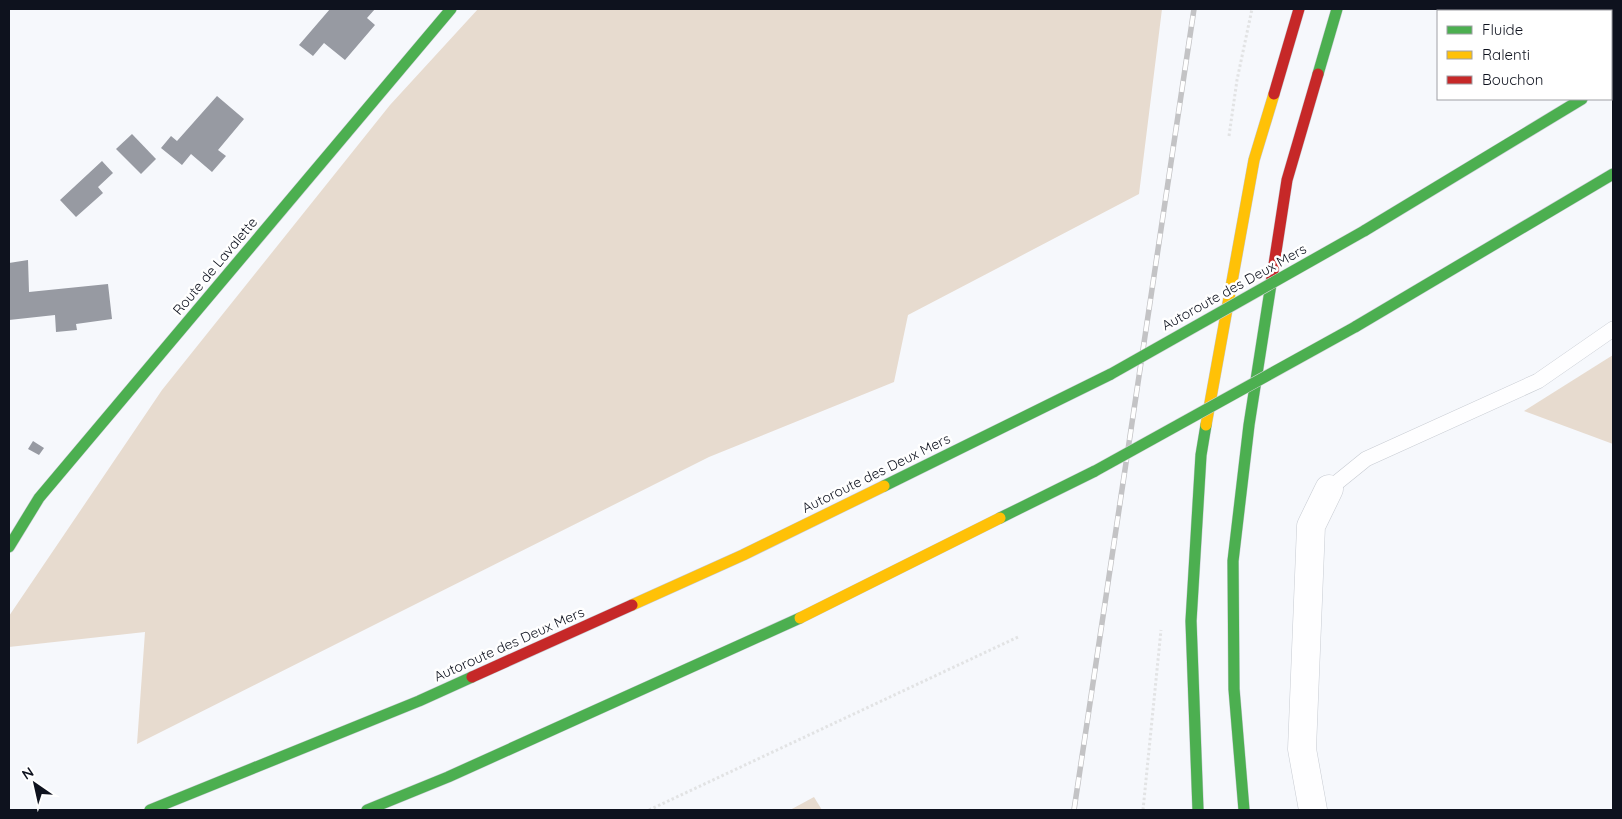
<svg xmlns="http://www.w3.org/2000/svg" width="1622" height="819" viewBox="0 0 1622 819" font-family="Quicksand,sans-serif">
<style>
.green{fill:#e7dbcf}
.building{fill:#979aa2}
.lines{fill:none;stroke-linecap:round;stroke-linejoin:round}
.lane-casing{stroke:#c7cbd2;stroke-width:16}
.street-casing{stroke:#c7cbd2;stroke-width:29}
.fast-casing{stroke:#c7cbd2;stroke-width:12}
.slow-casing{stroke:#c7cbd2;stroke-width:12}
.jam-casing{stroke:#c7cbd2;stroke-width:12}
.path{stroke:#e2e3e4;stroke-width:3;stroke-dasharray:2.5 2.5;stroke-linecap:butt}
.lane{stroke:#fefeff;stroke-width:15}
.street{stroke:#fefeff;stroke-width:28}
.fast{stroke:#4caf50;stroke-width:11}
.slow{stroke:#ffc107;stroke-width:11}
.jam{stroke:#c62828;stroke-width:11}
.rail-casing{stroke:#c3c3c5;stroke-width:5.5}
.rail{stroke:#fff;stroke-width:4;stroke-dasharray:11;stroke-linecap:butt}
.fast-bridge-casing{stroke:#d0d2d6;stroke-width:12;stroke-linecap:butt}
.fast-bridge{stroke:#4caf50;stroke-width:11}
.labels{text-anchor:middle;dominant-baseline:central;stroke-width:5;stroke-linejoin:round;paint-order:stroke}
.street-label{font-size:14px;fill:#0e121e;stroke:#fff}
</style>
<rect width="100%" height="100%" fill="#f6f8fc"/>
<g class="green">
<path d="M478 9H1162L1139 194 908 315 894 382 709 457 137 744 145 632 9 647V616L162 390 390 105Z"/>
<path d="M1613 355V444L1524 411Z"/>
<path d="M814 797 822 810H790Z"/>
</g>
<g class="building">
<path d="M330 9H375L367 18 375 25 345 60 324 43 313 56 299 45Z"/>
<path d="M217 96 244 119 218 150 226 156 212 172 191 154 182 165 161 148 171 136 177 141Z"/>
<path d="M132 134 156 159 141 174 116 149Z"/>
<path d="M102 161 113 173 98 187 103 193 76 217 60 200Z"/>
<path d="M28 260 29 292 108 284 112 319 76 324 77 330 56 332 55 315 9 320V263Z"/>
<path d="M33 441 44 448 39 455 28 449Z"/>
</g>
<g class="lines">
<defs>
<path id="lane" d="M1329 489 1366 459 1538 381 1613 329"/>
<path id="street" d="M1313 810 1302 749 1311 526 1329 489"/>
<g id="fast">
<path d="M1318 74 1337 9"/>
<path d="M1364 231 1582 99"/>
<path d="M1355 327 1613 174"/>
<path d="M884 486 1111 374"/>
<path d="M1000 518 1095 471"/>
<path d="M9 547 39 498 451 9"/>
<path d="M150 810 419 701 472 677"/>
<path d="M367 810 448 777 800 618"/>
<path d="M1198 810 1191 621 1201 455 1206 425"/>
<path d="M1244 810 1234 689 1233 561 1249 425 1271 284"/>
</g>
<g id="slow">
<path d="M1611 81 1613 80"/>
<path d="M1206 425 1254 160 1274 94"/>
<path d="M632 605 743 555 884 486"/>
<path d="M800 618 1000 518"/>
</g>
<g id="jam">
<path d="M1274 94 1299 9"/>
<path d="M1271 284 1287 180 1318 74"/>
<path d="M472 677 632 605"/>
</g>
</defs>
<use href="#lane" class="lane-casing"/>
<use href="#street" class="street-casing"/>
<use href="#fast" class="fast-casing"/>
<use href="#slow" class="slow-casing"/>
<use href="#jam" class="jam-casing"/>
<g class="path">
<path d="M1229 136 1237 80 1252 9"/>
<path d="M649 810 1018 637"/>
<path d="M1143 810 1161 630"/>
</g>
<use href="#lane" class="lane"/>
<use href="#street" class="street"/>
<use href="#fast" class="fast"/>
<use href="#slow" class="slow"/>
<use href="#jam" class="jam"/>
<defs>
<path id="rail" d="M1074 810 1194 9"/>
</defs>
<use href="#rail" class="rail-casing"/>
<use href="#rail" class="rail"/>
<defs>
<g id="fast-bridge">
<path d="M1111 374 1364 231"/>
<path d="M1095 471 1355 327"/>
</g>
</defs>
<use href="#fast-bridge" class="fast-bridge-casing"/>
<use href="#fast-bridge" class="fast-bridge"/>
</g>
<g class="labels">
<g class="street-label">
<text transform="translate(215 266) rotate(-50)">Route de Lavalette</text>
<text transform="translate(1234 287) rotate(-29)">Autoroute des Deux Mers</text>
<text transform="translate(876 473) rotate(-26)">Autoroute des Deux Mers</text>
<text transform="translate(509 644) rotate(-24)">Autoroute des Deux Mers</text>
</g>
</g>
<rect width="1622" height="819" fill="none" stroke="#0e121e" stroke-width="20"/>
<rect x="1437" y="10" width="175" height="90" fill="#ffffff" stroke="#9fa0a5"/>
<rect x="1447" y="26" width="25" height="8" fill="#4caf50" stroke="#9fa0a5"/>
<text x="1482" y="35" font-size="15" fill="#0e121e">Fluide</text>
<rect x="1447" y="51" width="25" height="8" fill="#ffc107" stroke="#9fa0a5"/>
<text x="1482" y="60" font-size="15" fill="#0e121e">Ralenti</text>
<rect x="1447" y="76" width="25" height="8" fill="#c62828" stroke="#9fa0a5"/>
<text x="1482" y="85" font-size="15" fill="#0e121e">Bouchon</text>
<g transform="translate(35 784) rotate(326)" stroke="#ffffff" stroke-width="4" paint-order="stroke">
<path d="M0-4L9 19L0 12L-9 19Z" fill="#0e121e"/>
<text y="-8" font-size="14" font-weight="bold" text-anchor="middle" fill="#0e121e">N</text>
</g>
</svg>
